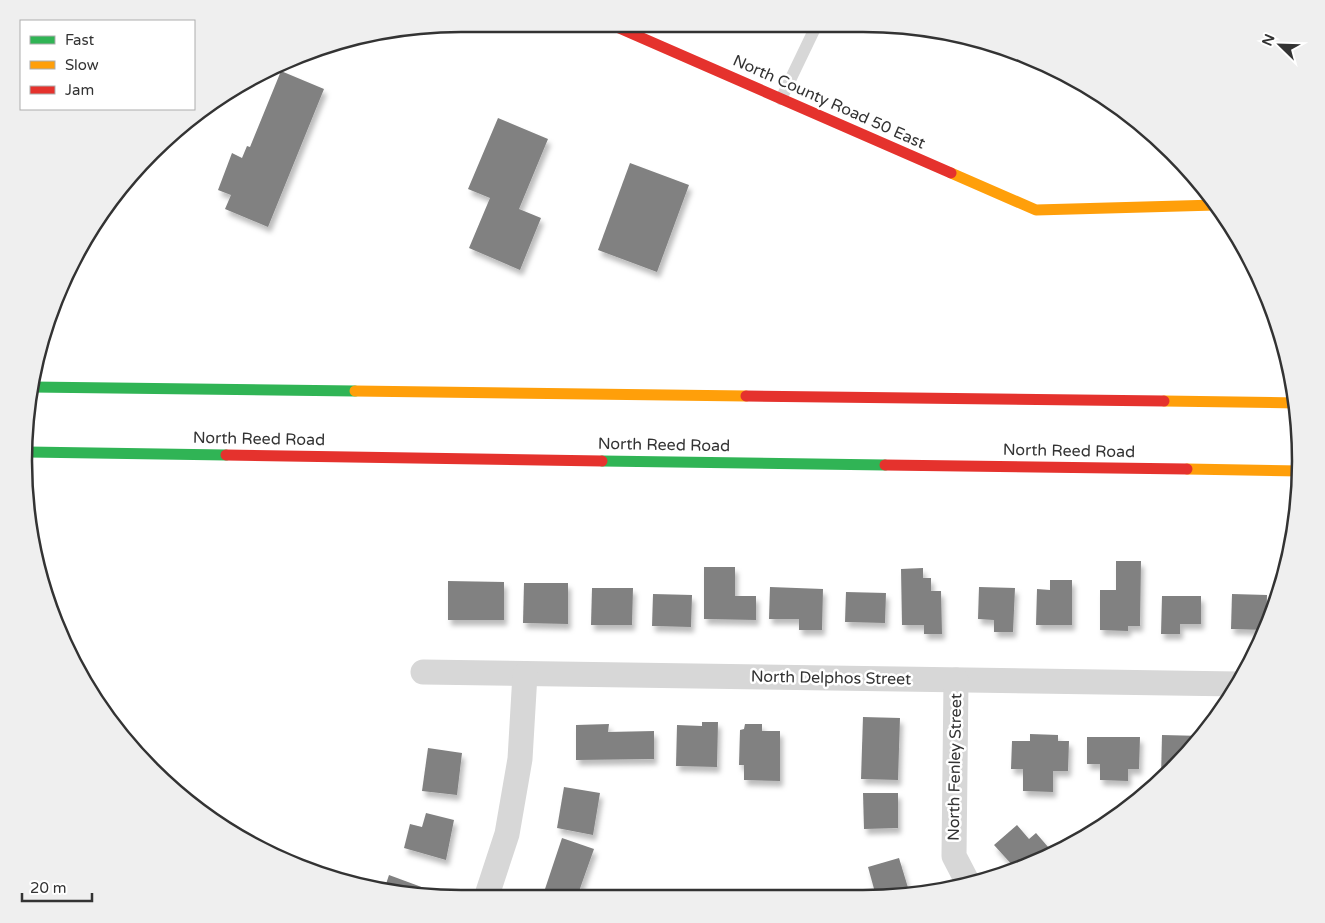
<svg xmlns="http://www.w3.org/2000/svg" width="1325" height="923" viewBox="0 0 1325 923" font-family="'Varela Round',sans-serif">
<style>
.building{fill:#818181;filter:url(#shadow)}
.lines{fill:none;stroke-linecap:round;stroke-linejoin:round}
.lane{stroke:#d7d7d7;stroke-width:12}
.street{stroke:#d7d7d7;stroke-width:25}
.fast{stroke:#30b455;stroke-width:11}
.slow{stroke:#ff9f0a;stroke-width:11}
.jam{stroke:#e5322d;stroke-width:11}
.labels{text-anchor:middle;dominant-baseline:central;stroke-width:5;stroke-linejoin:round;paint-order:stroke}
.street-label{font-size:16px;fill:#333;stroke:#fff}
.rim{fill:none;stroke:#333;stroke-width:2.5}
</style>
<defs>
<filter id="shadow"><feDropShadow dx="3" dy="5.5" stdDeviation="2.5" flood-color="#0004"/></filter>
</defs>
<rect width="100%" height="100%" fill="#fff"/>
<g class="building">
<path d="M281 71 324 89 268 227 225 209 231 195 218 190 232 153 242 158 247 146 250 147Z"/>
<path d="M498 118 548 139 519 209 541 218 520 270 469 248 490 198 468 189Z"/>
<path d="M630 163 689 185 657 272 598 250Z"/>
<path d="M1116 561H1141L1140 626H1128V631L1100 630V590H1116Z"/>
<path d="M704 567H735V596H756V620L704 619Z"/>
<path d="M923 568V578H931V591H941L942 634H924V625H902L901 569Z"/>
<path d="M1050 580H1072V625H1036L1037 589 1050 590Z"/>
<path d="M448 581 504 582V620H448Z"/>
<path d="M524 583H568V624L523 623Z"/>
<path d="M770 587 823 589 822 630H799V619H769Z"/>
<path d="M979 587 1015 588 1013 632H994V620L978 619Z"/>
<path d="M592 588H633L632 625H591Z"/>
<path d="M846 592 886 593 885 623 845 622Z"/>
<path d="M653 594 692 595 691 627 652 626Z"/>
<path d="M1232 594 1267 595 1266 630 1231 629Z"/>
<path d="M1162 596H1201V624H1180V634H1161Z"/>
<path d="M863 717 900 718 898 780 861 779Z"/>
<path d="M702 722H718L717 767 676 766 677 725 702 726Z"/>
<path d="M609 724 608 732 654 731V759L576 760V725Z"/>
<path d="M745 724H762V731H780V781L744 780V765H739L740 730 744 729Z"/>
<path d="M1030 734 1058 735V741H1069L1068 771H1053V792L1023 791V769H1011L1012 741H1030Z"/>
<path d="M1162 735 1203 736 1164 778H1161Z"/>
<path d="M1087 737H1140L1139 769H1128V781L1100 780V764H1087Z"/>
<path d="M428 748 462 753 457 795 422 791Z"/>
<path d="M564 787 600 793 593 835 557 828Z"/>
<path d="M863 793H898V828L864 829Z"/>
<path d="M426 813 454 820 446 860 404 848 410 824 422 827Z"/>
<path d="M1017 825 1029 839 1036 833 1055 855 1014 867 994 845Z"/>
<path d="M562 838 594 849 577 897 569 898 545 889Z"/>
<path d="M899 858 909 891 893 896H876L868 867Z"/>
<path d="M389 875 435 892 433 898 384 890Z"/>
</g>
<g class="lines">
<path class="lane" d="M781 99 817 24"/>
<g class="street">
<path d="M423 672 1238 684"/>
<path d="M956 680 954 856 967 881"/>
<path d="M486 898 507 834 520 759 525 674"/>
</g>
<g class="fast">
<path d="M32 387 355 391"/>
<path d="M28 452 226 455"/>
<path d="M602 461 885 465"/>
</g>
<g class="slow">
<path d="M951 173 1036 210 1216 205"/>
<path d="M355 391 746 396"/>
<path d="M1164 401 1297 403"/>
<path d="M1187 469 1300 471"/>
</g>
<g class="jam">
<path d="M610 24 951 173"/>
<path d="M746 396 1164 401"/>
<path d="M226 455 602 461"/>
<path d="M885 465 1187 469"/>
</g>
</g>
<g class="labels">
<g class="street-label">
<text transform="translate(829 102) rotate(24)">North County Road 50 East</text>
<text transform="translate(259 439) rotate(1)">North Reed Road</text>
<text transform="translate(664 445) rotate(1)">North Reed Road</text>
<text transform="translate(1069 451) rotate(1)">North Reed Road</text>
<text transform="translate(831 678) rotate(1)">North Delphos Street</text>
<text transform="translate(955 767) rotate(-89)">North Fenley Street</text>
</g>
</g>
<path d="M0 0H1325V923H0ZM461 32H863A429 429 0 0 1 1292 461V461A429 429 0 0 1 863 890H461A429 429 0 0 1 32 461V461A429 429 0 0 1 461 32Z" fill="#efefef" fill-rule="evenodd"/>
<path class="rim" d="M461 32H863A429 429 0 0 1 1292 461V461A429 429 0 0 1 863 890H461A429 429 0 0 1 32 461V461A429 429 0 0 1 461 32Z"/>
<rect x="20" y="20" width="175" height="90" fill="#ffffff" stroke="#adadad"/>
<rect x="30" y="36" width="25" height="8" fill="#30b455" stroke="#adadad"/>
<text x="65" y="45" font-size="15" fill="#333333">Fast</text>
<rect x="30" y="61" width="25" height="8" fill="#ff9f0a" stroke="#adadad"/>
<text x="65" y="70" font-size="15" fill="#333333">Slow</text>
<rect x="30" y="86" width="25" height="8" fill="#e5322d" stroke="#adadad"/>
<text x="65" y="95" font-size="15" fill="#333333">Jam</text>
<g transform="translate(1280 45) rotate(293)" stroke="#ffffff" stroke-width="4" paint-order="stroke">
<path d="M0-4L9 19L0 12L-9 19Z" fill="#333333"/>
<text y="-8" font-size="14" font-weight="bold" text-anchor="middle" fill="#333333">N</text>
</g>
<path d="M22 893v8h70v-8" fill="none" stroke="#333333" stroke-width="2.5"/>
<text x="30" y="893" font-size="15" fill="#333333" stroke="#ffffff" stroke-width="4" paint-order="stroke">20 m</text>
</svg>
